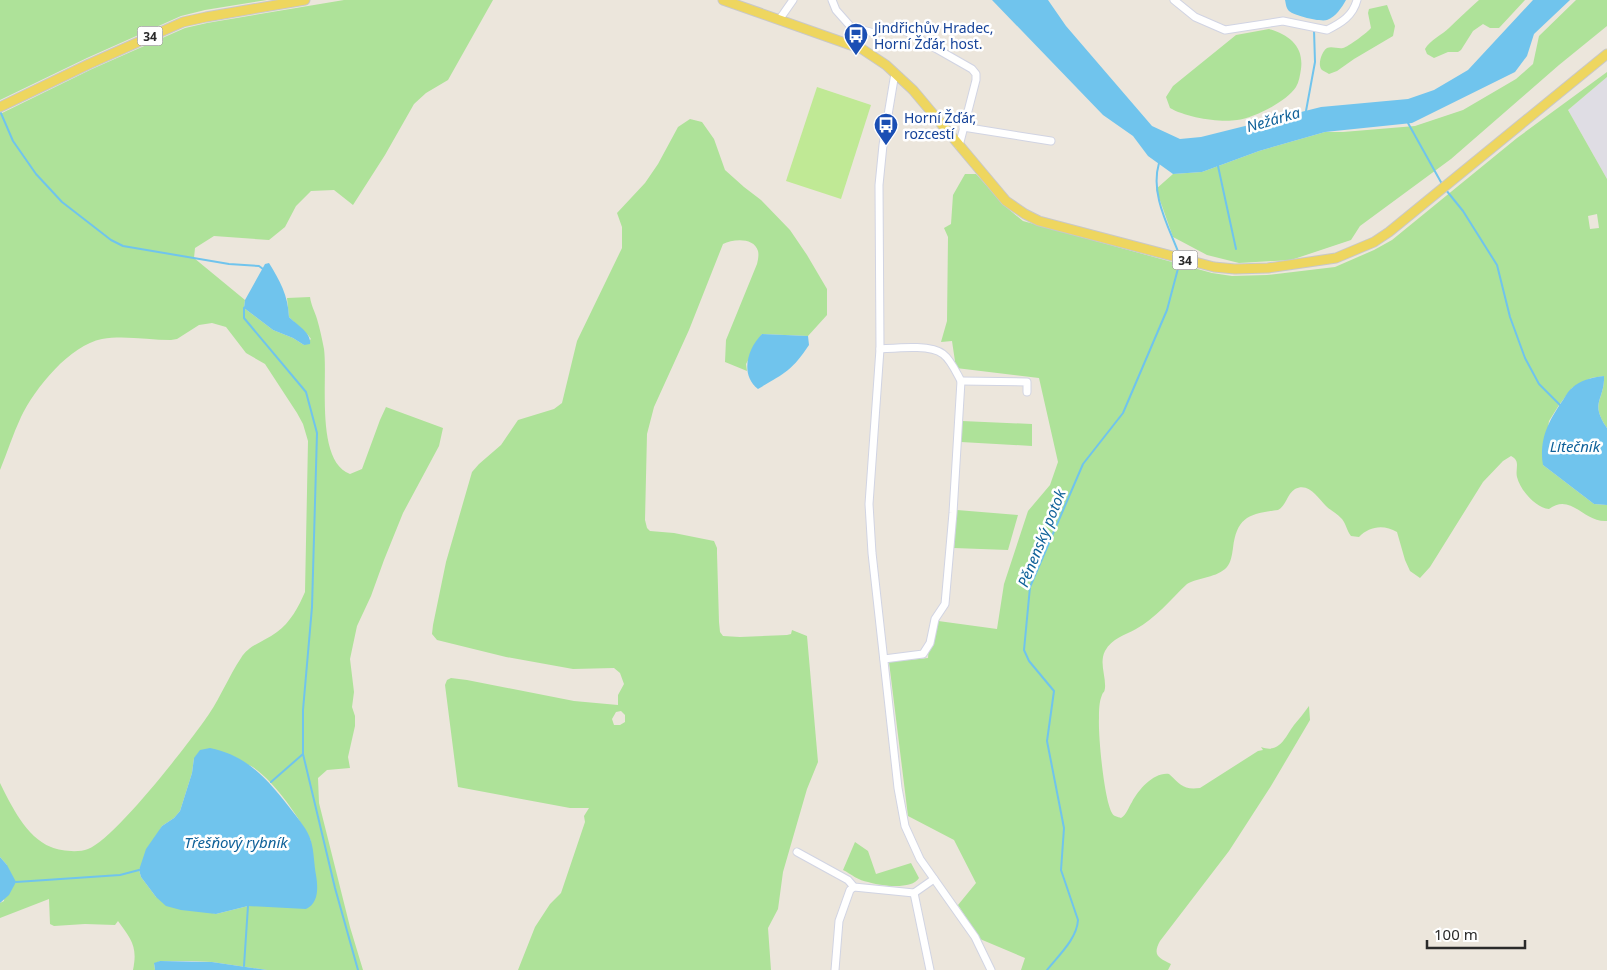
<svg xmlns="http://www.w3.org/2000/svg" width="1607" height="970" viewBox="0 0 1607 970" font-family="'Noto Sans',sans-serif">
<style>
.industrial{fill:#dfdde4}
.green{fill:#aee299;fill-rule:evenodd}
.pitch{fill:#c0e995}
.water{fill:#70c4ed}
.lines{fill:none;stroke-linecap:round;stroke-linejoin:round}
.stream{stroke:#70c4ed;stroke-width:2}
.minor-casing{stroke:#d1d4e3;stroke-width:9}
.major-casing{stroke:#c8c8c8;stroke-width:11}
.minor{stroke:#fff;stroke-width:7}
.major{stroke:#eed65f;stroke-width:9}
.labels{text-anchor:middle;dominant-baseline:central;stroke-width:5;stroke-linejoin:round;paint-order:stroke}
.shield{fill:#fff;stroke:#6a6a6a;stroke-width:1}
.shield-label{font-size:12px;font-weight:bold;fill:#2a2a2a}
.transit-label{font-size:14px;fill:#164399;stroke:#fff;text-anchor:start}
.water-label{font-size:15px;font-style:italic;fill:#0f6199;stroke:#fff}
</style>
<rect width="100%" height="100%" fill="#ece6dc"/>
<path class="industrial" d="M1607 77V179L1568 110Z"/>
<g class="green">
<path d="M0 0H267L205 10 181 16 87 58 0 100Z"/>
<path d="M344 0H493L448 80 426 93 414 104 385 155 353 205 334 190 311 191 296 206 285 227 269 240 214 236 195 248 194 258 245 300 244 308 273 330 293 338 304 345 311 339 308 335 289 317 287 298 310 297C311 305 315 312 317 319 320 329 322 339 324 349 328 380 315 461 350 474L362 469 380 420 386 407 443 428 439 446 403 513 384 560 371 596 357 626 350 659 354 692 352 707 355 716V726L348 757 350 768 327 770 318 778 319 803 350 927 363 970H267L212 962 192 961H160L154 964 155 970H133C138 946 131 939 118 921L115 925 85 924 54 926 50 924 49 899 0 918V903L4 901 7 865 0 857V783C11 805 26 837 51 847 61 851 78 853 88 849 114 840 191 741 209 714 221 696 229 676 241 658 250 644 264 642 277 632 290 623 299 606 305 592L308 441 303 424 297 413 265 364 246 353 226 327 212 323 199 325 177 339 171 340C149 340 124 335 102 339 70 345 35 388 21 417 13 434 7 453 0 470V114L92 69 185 28 207 23ZM194 758C204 759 244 762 251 766 273 779 300 818 311 841L270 906H248L216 914 156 897 141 877 139 870 162 826 174 818 180 811 192 773Z"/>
<path d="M1479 0H1525L1499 28H1490L1483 24 1473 31 1461 50 1458 52H1448L1434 58 1427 54 1425 49C1430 40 1442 35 1449 28 1459 18 1469 9 1479 0Z"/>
<path d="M1576 0H1607V26L1559 65 1451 159 1360 226 1351 240 1291 260 1239 263 1207 255 1173 237 1156 189 1173 174 1202 172 1259 151 1325 132H1343L1415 126 1463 110 1516 79 1533 64 1539 36Z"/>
<path d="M1387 5 1395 26 1393 36 1354 59 1337 71 1329 74C1327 73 1324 71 1322 70 1317 65 1322 51 1327 48 1332 46 1338 49 1343 48 1348 47 1368 32 1371 28L1368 13 1369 9Z"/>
<path d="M1269 29C1289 35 1304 46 1301 69 1300 75 1299 82 1296 87 1286 102 1254 118 1237 120 1219 123 1185 117 1170 108L1166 97 1173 86 1236 35Z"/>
<path d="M1607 72V77L1568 110 1607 179V428C1589 402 1605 400 1604 376L1591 378 1572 388 1559 405 1549 421 1543 465 1594 504 1607 505V521C1584 523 1571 492 1549 509 1536 508 1520 490 1517 477 1515 468 1521 461 1511 456L1503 461 1483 482 1430 567 1420 578 1410 571 1405 560 1397 532C1384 524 1369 526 1359 537L1351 536C1347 531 1346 524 1342 519 1337 513 1331 511 1326 506 1318 498 1309 482 1295 489 1287 494 1286 506 1278 510 1249 514 1237 517 1233 548 1232 555 1231 562 1227 567 1217 578 1199 577 1187 584 1171 599 1155 619 1136 629 1125 635 1112 638 1105 651 1099 663 1106 676 1105 688 1104 694 1104 690 1102 695 1099 702 1099 711 1099 718 1098 735 1104 799 1112 813 1113 816 1118 817 1121 818 1127 814 1128 808 1132 802 1139 789 1154 772 1169 774 1181 785 1183 790 1200 788L1258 751 1263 750 1261 747C1280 754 1285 737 1294 725 1299 719 1304 713 1309 706L1310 720 1271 786 1229 851 1160 941C1152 956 1159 958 1171 964L1168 970H1021L1025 958 980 939 958 905 976 883 954 840 908 816 889 662 928 658 931 620 997 629 1004 584 1028 511 1050 485 1058 462 1039 378 956 368 952 341 941 342 947 321 948 237 944 228 951 224 953 195 965 174H976L1006 207 1023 221 1212 273 1232 276 1267 275 1335 267 1374 250 1392 240 1517 138ZM1597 214 1599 228 1590 229 1588 216Z"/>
<path d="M690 119 702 122 714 139 725 170 744 187 761 200 790 230 807 255 827 289V315L808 336 762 334 746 364 747 371 725 362 726 340 757 264C758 260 759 255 758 251 754 237 733 239 723 244L689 330 654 407 647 434 645 520 647 528 650 531 674 533 714 541 717 548V553L719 622 720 632 723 636 740 637 787 635 791 634 792 630 807 636 818 762 807 789 783 872 778 909 768 928 771 970H518L535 927 550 904 561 893 585 822 584 816 589 808H570L458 787 445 685 447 680 451 678 467 680 574 701 618 705V695L624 684 620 673 614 668 573 669 506 657 437 640 432 634 433 625 446 562 472 472 479 464 501 445 518 420 554 409 562 403 577 341 622 248V227L617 213 645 183 658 164 678 127ZM621 711 625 715V722L620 725H614L612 719 616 712Z"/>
<path d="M962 421 1032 424V446L961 442Z"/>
<path d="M957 510 1018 515 1008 550 954 548Z"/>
<path d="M855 842 868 851 876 874 911 863 919 878C912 890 881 886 868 882 859 881 851 874 843 870Z"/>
</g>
<path class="pitch" d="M817 87 871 105 841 199 786 181Z"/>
<g class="water">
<path d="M992 0H1048L1066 26 1152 126 1180 139 1201 137 1321 107 1408 99 1434 90 1468 70 1533 0H1570L1534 34 1527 56 1515 72 1412 123 1325 132 1259 151 1202 172 1173 174 1148 156 1133 136 1103 115Z"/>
<path d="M1285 0H1346C1342 7 1336 17 1327 20 1320 22 1295 16 1289 11 1286 8 1286 4 1285 0Z"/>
<path d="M269 263C280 281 288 295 289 317 296 324 312 333 310 344L304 345 293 338 273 330 244 308 245 300 265 264Z"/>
<path d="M762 334 808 336 809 345C792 371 783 374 758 389 740 375 747 349 762 334Z"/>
<path d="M1604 376C1605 400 1589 402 1607 428V505L1594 504 1543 465C1539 439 1548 422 1563 400 1565 397 1568 391 1572 388 1580 380 1593 377 1604 376Z"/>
<path d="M210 748C249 756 269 781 293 812 299 820 308 830 311 841 314 851 314 864 316 875 318 887 319 903 306 909L248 906 216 914 181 910 166 906 156 897 141 877 139 870 146 849 162 826 174 818 180 811 192 773 194 758 200 750Z"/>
<path d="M0 857 7 865 16 882 9 895 0 903Z"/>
<path d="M160 961 212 962 267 970H155L154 963Z"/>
</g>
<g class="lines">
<g class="stream">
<path d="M0 111 13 141 36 174 62 202 111 240 123 246 229 264 259 266 263 269"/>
<path d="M1306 111 1315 62 1314 30"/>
<path d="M1408 123 1442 184"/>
<path d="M1159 163C1150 194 1168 225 1179 254"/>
<path d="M1218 166 1236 249"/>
<path d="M1446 190 1463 211 1497 265 1510 317 1525 358 1539 384 1560 405"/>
<path d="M246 307 244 308V318L306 392 317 433 312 607 303 710V754L335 888 358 970"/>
<path d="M271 782 303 754"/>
<path d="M16 882 120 875 139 870"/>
<path d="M244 966 248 906"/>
<path d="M1047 970C1058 956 1077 939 1078 920L1061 870 1064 828 1047 741 1054 691 1029 661 1024 650 1030 587 1083 464 1123 413 1167 310 1180 261"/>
</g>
<defs>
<g id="minor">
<path d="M832 0 836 10 851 27 862 49"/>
<path d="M1174 0 1195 17 1225 30 1283 21 1327 30C1341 23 1353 16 1357 0"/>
<path d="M779 20 793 0"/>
<path d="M851 27 874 33 893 27 900 28 972 69 976 74V80L959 146"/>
<path d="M895 73 883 145 879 185 880 349 869 504 872 553 898 788 905 826 920 859 975 937 991 970"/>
<path d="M963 127 1051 141"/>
<path d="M880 349C896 348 931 344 943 354 951 360 956 372 961 381L953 513 945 604 935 619 930 643 923 654 884 659"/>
<path d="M961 381 1027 382V392"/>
<path d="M797 852 848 880 854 887 914 893 934 879"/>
<path d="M914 893 930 970"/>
<path d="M835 970 839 921 850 890 854 887"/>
</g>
<g id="major">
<path d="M723 0 862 49 886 65 913 90 1006 201 1025 214 1039 221 1214 267 1235 269 1268 268 1336 258 1374 242 1389 232 1607 54"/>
<path d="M0 107 89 64 183 22 206 17 305 0"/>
</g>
</defs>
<use href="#minor" class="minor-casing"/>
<use href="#major" class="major-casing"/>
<use href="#minor" class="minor"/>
<use href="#major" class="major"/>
</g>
<defs>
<symbol id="bus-pin" viewBox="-11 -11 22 30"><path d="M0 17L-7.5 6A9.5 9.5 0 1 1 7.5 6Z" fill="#1a4fb4" stroke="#fff"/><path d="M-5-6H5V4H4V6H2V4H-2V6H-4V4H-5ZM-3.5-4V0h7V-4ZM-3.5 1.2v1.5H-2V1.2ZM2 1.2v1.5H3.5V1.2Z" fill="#fff"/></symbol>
</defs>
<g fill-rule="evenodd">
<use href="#bus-pin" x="842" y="21" width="28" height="38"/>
<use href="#bus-pin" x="872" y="111" width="28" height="38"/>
</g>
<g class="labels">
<g class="shield">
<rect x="137.5" y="26.5" width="25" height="19" rx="4"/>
<rect x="1172.5" y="250.5" width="25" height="19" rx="4"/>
</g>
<g class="shield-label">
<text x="150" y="36">34</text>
<text x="1185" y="260">34</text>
</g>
<g class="transit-label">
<text x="874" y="27">Jindřichův Hradec,<tspan x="874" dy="16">Horní Žďár, host.</tspan></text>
<text x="904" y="117">Horní Žďár,<tspan x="904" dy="16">rozcestí</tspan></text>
</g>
<g class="water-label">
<text transform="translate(1273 119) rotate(-16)">Nežárka</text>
<text x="1575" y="446">Litečník</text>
<text transform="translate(1041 538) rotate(-68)">Pěnenský potok</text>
<text x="236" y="842">Třešňový rybník</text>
</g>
</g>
<path d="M1427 940v8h98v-8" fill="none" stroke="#2a2a2a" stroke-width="2.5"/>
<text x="1434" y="940" font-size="15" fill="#2a2a2a" stroke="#ffffff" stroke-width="4" paint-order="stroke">100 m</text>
</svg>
